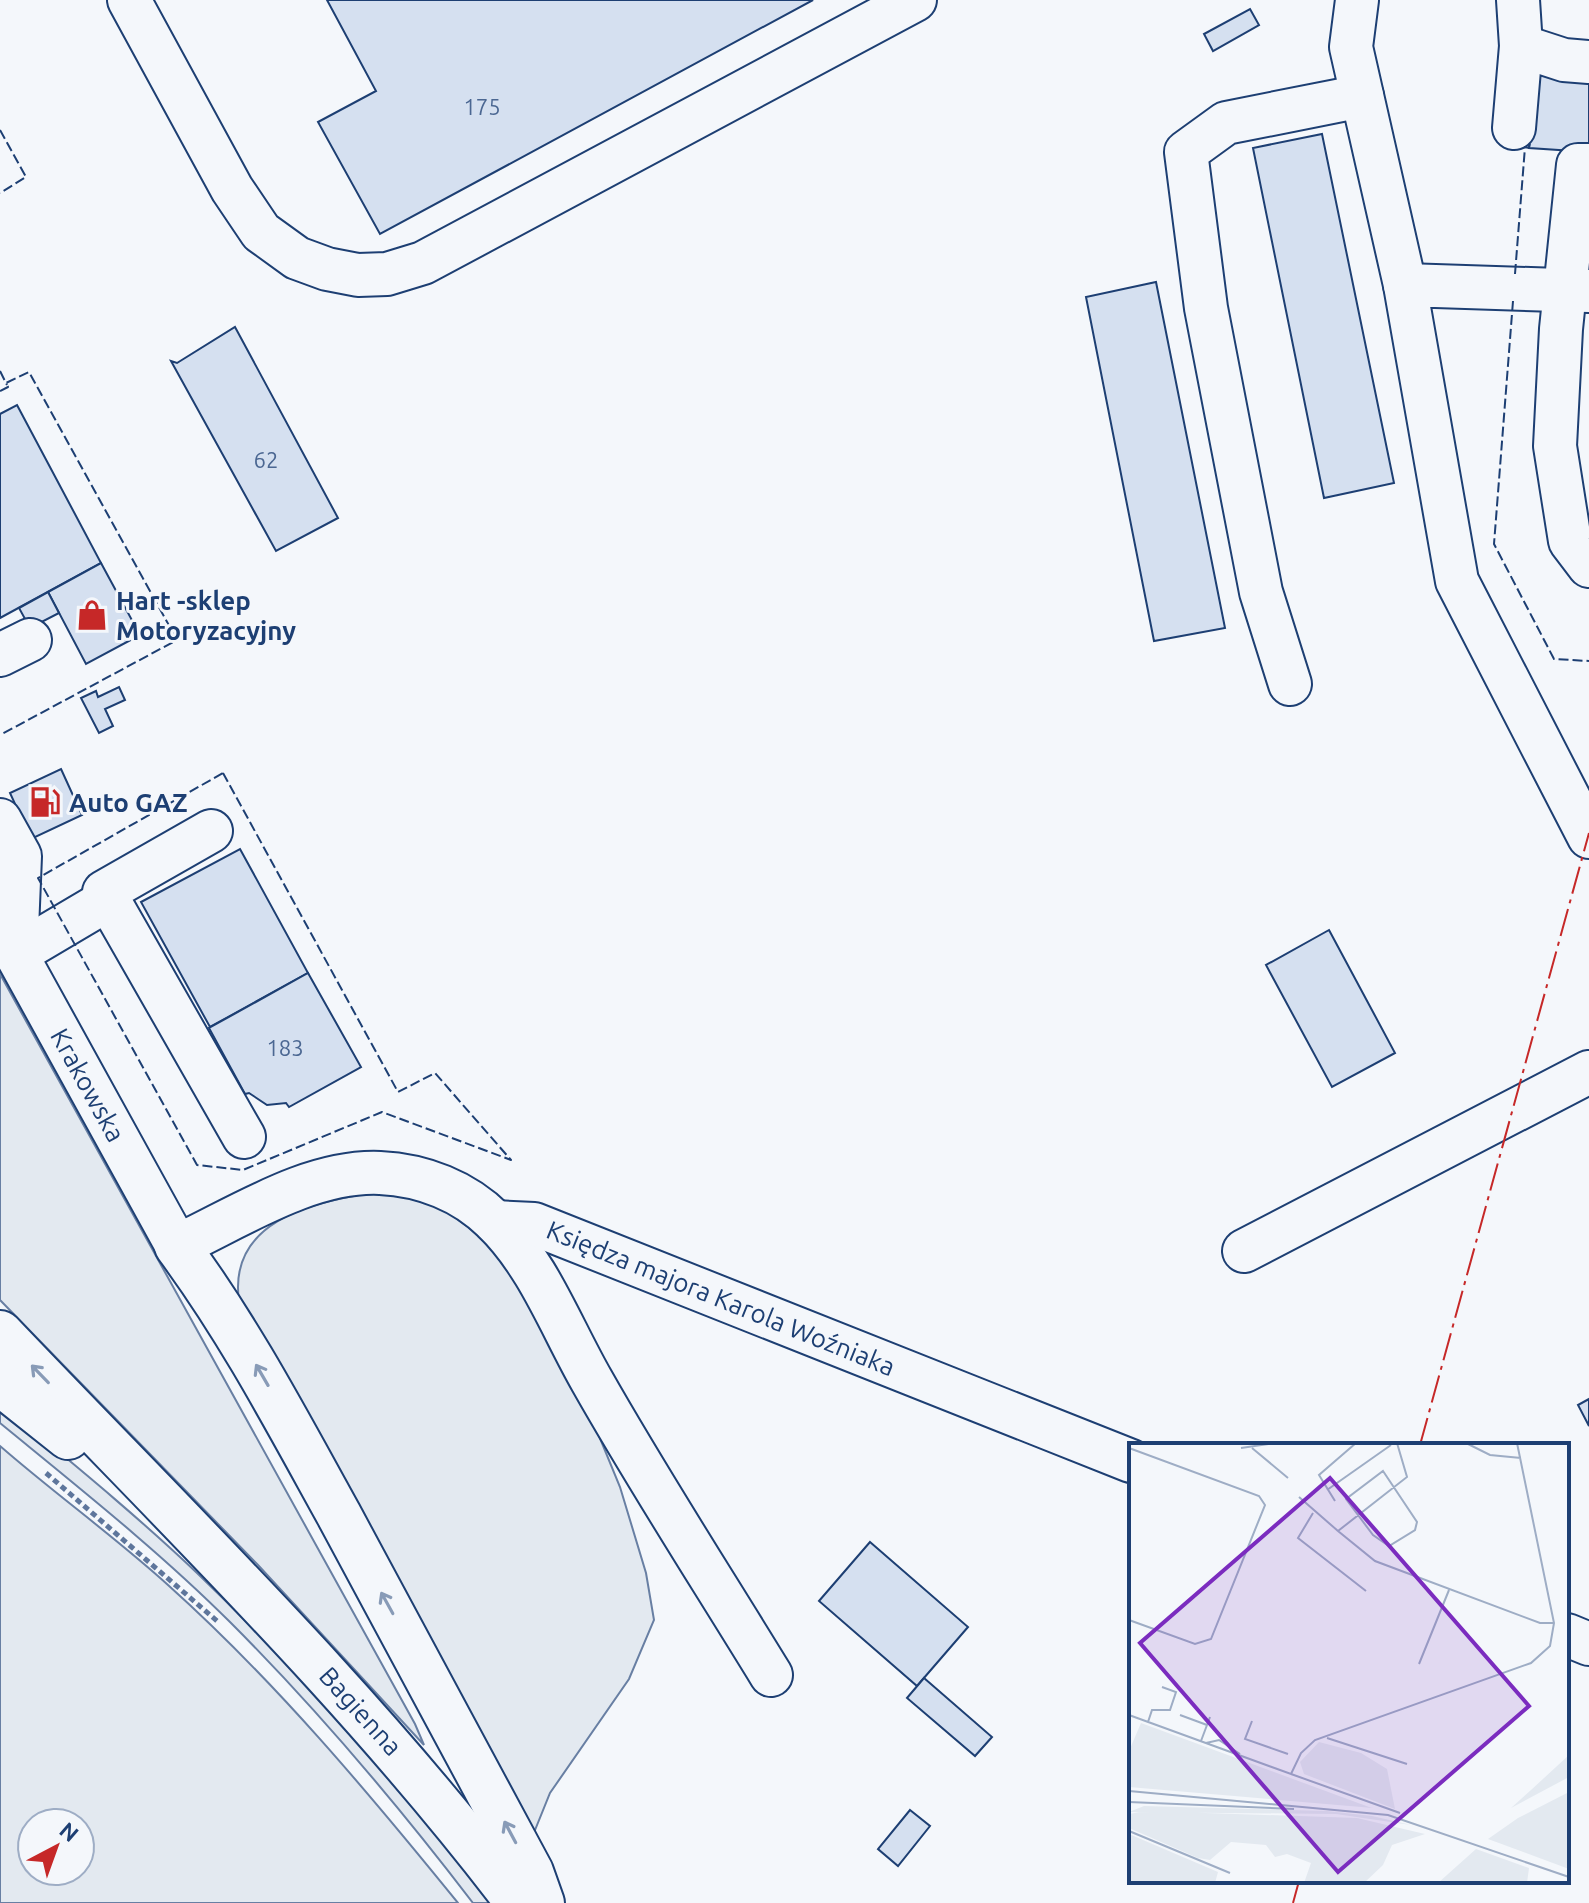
<svg xmlns="http://www.w3.org/2000/svg" width="1589" height="1903" viewBox="0 0 1589 1903" font-family="Ubuntu,sans-serif">
<style>
.green{fill:#e3e9f0;stroke:#687fa3;stroke-width:2;fill-rule:evenodd}
.building{fill:#d5e0f0;stroke:#1d3f73;stroke-width:2}
.lines{fill:none;stroke-linecap:round;stroke-linejoin:round}
.minor-casing{stroke:#1d3f73;stroke-width:46}
.major-casing{stroke:#1d3f73;stroke-width:48}
.path{stroke:#5e769c;stroke-width:5;stroke-dasharray:6 4;stroke-linecap:butt}
.minor{stroke:#f4f7fb;stroke-width:42}
.major{stroke:#f4f7fb;stroke-width:44}
.fence{stroke:#1d3f73;stroke-width:2;stroke-dasharray:10 4;stroke-linecap:butt}
.power{stroke:#c62828;stroke-width:2;stroke-dasharray:28 6 4 6;stroke-linecap:butt}
.oneway{stroke:#889bb7}
.labels{text-anchor:middle;dominant-baseline:central;stroke-width:6;stroke-linejoin:round;paint-order:stroke}
.number-label{font-size:22px;fill:#4b6792}
.poi-label{font-size:26px;font-weight:bold;fill:#1d3f73;stroke:#f4f7fb;text-anchor:start}
.street-label{font-size:26px;fill:#1d3f73;stroke:#f4f7fb}
.inset-road{fill:none;stroke:#9eadc5;stroke-width:2}
.view{fill:#7b2cbf;fill-opacity:0.15;stroke:#7b2cbf;stroke-width:4}
.inset-edge{fill:none;stroke:#1d3f73;stroke-width:4}
</style>
<rect width="100%" height="100%" fill="#f4f7fb"/>
<g class="green">
<path d="M0 974 415 1724 424 1745 258 1565 0 1300Z"/>
<path d="M372 1193 395 1194 443 1208 490 1244 529 1299 597 1431 620 1487 646 1573 654 1620 629 1679 550 1793 531 1840 239 1301C228 1223 309 1202 372 1193Z"/>
<path d="M0 1403C66 1458 134 1513 197 1573 303 1675 401 1786 490 1903H473C398 1805 318 1710 230 1622 159 1551 78 1487 0 1423Z"/>
<path d="M0 1446C55 1494 114 1536 168 1585 275 1681 368 1792 458 1903H0ZM80 1823V1871H32V1823Z"/>
</g>
<g class="building">
<path d="M327 0H813L380 234 318 122 376 91Z"/>
<path d="M1250 9 1259 25 1213 51 1204 34Z"/>
<path d="M1534 75 1589 79V152L1529 148Z"/>
<path d="M1322 134 1394 483 1324 498 1253 148Z"/>
<path d="M1156 282 1225 628 1154 641 1086 297Z"/>
<path d="M235 327 338 518 276 551 171 361 177 363Z"/>
<path d="M17 405 101 563 0 618V414Z"/>
<path d="M101 563 140 635 86 664 48 592Z"/>
<path d="M48 592 59 613 30 628 19 608Z"/>
<path d="M119 687 125 700 105 709 113 726 99 733 81 698 96 691 98 697Z"/>
<path d="M61 769 82 815 31 839 10 793Z"/>
<path d="M240 849 308 973 210 1027 141 902Z"/>
<path d="M1329 930 1395 1053 1332 1087 1266 965Z"/>
<path d="M308 973 361 1067 289 1107 286 1103 267 1105 249 1093 245 1094 209 1028Z"/>
<path d="M1589 1399V1426L1578 1405Z"/>
<path d="M870 1542 968 1627 917 1686 819 1601Z"/>
<path d="M924 1678 992 1737 975 1756 907 1698Z"/>
<path d="M910 1810 930 1826 898 1866 878 1849Z"/>
</g>
<g class="lines">
<defs>
<g id="minor">
<path d="M129 0 232 189 261 232 297 258 327 269 358 275 387 274 423 263 915 0"/>
<path d="M1357 0 1351 47 1405 285"/>
<path d="M1521 46 1564 60 1589 62"/>
<path d="M1514 128 1521 46 1518 0"/>
<path d="M1589 165H1578L1561 329 1555 446 1570 541 1589 566"/>
<path d="M1589 291 1405 285 1457 581 1589 837"/>
<path d="M0 655 30 640"/>
<path d="M1290 684 1261 592 1206 308 1186 152 1226 123 1362 96"/>
<path d="M0 820 20 856 16 954"/>
<path d="M211 831 104 892 244 1137"/>
<path d="M0 925 177 1246C239 1217 310 1170 380 1173 423 1175 464 1191 494 1221 539 1265 561 1327 592 1381 648 1480 711 1577 771 1675"/>
<path d="M16 954 109 899"/>
<path d="M495 1222 534 1224 1131 1461"/>
<path d="M1244 1251 1589 1072"/>
<path d="M1567 1635 1589 1644"/>
</g>
<g id="major">
<path d="M177 1246C240 1331 288 1423 339 1515 404 1634 468 1753 531 1872L542 1903"/>
<path d="M0 1333C178 1520 361 1696 518 1903"/>
<path d="M0 1383 68 1437"/>
</g>
</defs>
<use href="#minor" class="minor-casing"/>
<use href="#major" class="major-casing"/>
<path class="path" d="M46 1473 217 1621"/>
<use href="#minor" class="minor"/>
<use href="#major" class="major"/>
<g class="fence">
<path d="M0 130 26 177 0 193"/>
<path d="M1515 274 1525 147 1529 148 1530 143"/>
<path d="M1513 301 1494 544 1554 659 1589 661"/>
<path d="M0 371 7 385"/>
<path d="M0 391 8 387 6 383 29 372 177 640 0 735"/>
<path d="M223 773 398 1092 435 1073 511 1160 382 1112 243 1170 197 1165 38 878Z"/>
</g>
<g class="power">
<path d="M1420 1445 1589 833"/>
<path d="M1293 1903 1299 1881"/>
</g>
</g>
<defs><path id="oneway-shaft" d="M-6 0H5M1.5-3L5.5 0L1.5 3" fill="none" stroke-width="1.6" stroke-linecap="round" stroke-linejoin="round" transform="scale(2)"/></defs>
<g class="oneway">
<use href="#oneway-shaft" transform="translate(40 1374) rotate(-134)"/>
<use href="#oneway-shaft" transform="translate(262 1375) rotate(-120)"/>
<use href="#oneway-shaft" transform="translate(387 1603) rotate(-119)"/>
<use href="#oneway-shaft" transform="translate(510 1832) rotate(-118)"/>
</g>
<defs>
<symbol id="shop-bare" viewBox="-9 -9 18 18"><path d="M-5-2.5h2.3a2.7 3.5 0 0 1 5.4 0H5L5.5 6h-11ZM-1.5-2.5h3a1.5 2.3 0 0 0-3 0Z" fill="#c62828" stroke="#f4f7fb" stroke-width="2.5" paint-order="stroke"/></symbol>
<symbol id="fuel-bare" viewBox="-9 -9 18 18"><path d="M-5.5-6h7V0h2V4h1.3V-2.5L3-4.5l.8-.8L6-3V5H2.5V1h-1V6h-7ZM-4.2-4.7v3.2H.2V-4.7Z" fill="#c62828" stroke="#f4f7fb" stroke-width="2.5" paint-order="stroke"/></symbol>
</defs>
<g fill-rule="evenodd">
<use href="#shop-bare" x="70" y="593" width="44" height="44"/>
<use href="#fuel-bare" x="23" y="780" width="44" height="44"/>
</g>
<g class="labels">
<g class="number-label">
<text x="482" y="106">175</text>
<text x="266" y="459">62</text>
<text x="285" y="1047">183</text>
</g>
<g class="poi-label">
<text x="116" y="600">Hart -sklep<tspan x="116" dy="30">Motoryzacyjny</tspan></text>
<text x="69" y="802">Auto GAZ</text>
</g>
<g class="street-label">
<text transform="translate(88 1085) rotate(61)">Krakowska</text>
<text transform="translate(721 1298) rotate(22)">Księdza majora Karola Woźniaka</text>
<text transform="translate(361 1711) rotate(48)">Bagienna</text>
</g>
</g>
<g transform="translate(1129 1443)">
<rect width="440" height="440" fill="#f4f7fb"/>
<path d="M12 280 240 364 244 365 0 344V308ZM190 299 232 310 258 326 266 366 175 331 171 319ZM440 312V334L382 365 402 347ZM440 349V426L359 396 389 375ZM15 363 198 368 243 373 282 382 207 371 0 369ZM17 368 228 375 296 391 263 402 254 422 235 440H175L182 420 158 411 146 414 137 402 102 399 81 417 69 415 0 385V371ZM0 391 89 429 86 440H0ZM347 406 400 425 398 440H309Z" fill="#e3e9f0"/>
<path class="inset-road" d="M268 0 278 34 209 88 246 118 411 180H425M337 0 361 12 392 15M0 5 130 53 136 62 82 196 66 201 0 177M112 5 146 0M123 5 159 35M254 28 288 79 286 87 260 103 244 92 217 56ZM198 47 262 2M170 54 209 88M206 58 190 32 227 0M184 70 169 95 237 148M290 221 320 147M0 272 162 331 172 310 186 297 402 220 421 203 425 180 388 0M51 272 78 282M123 278 116 296 159 311M19 279 23 267H41L47 249 33 244M198 295 278 321M72 298 81 274M77 300 90 297 111 311M162 331 271 370M0 348 259 372 440 434M0 359 165 366M0 388 101 430"/>
<path class="view" d="M201 35 400 263 209 429 11 200Z"/>
<rect width="440" height="440" class="inset-edge"/>
</g>
<g transform="translate(56 1847) rotate(41)"><circle r="38" fill="#f4f7fb" stroke="#9eadc5" stroke-width="2"/>
<path d="M0-6L14 30L0 20L-14 30Z" fill="#c62828"/>
<text y="-12" font-size="22" font-weight="bold" text-anchor="middle" fill="#1d3f73">N</text>
</g>
</svg>
